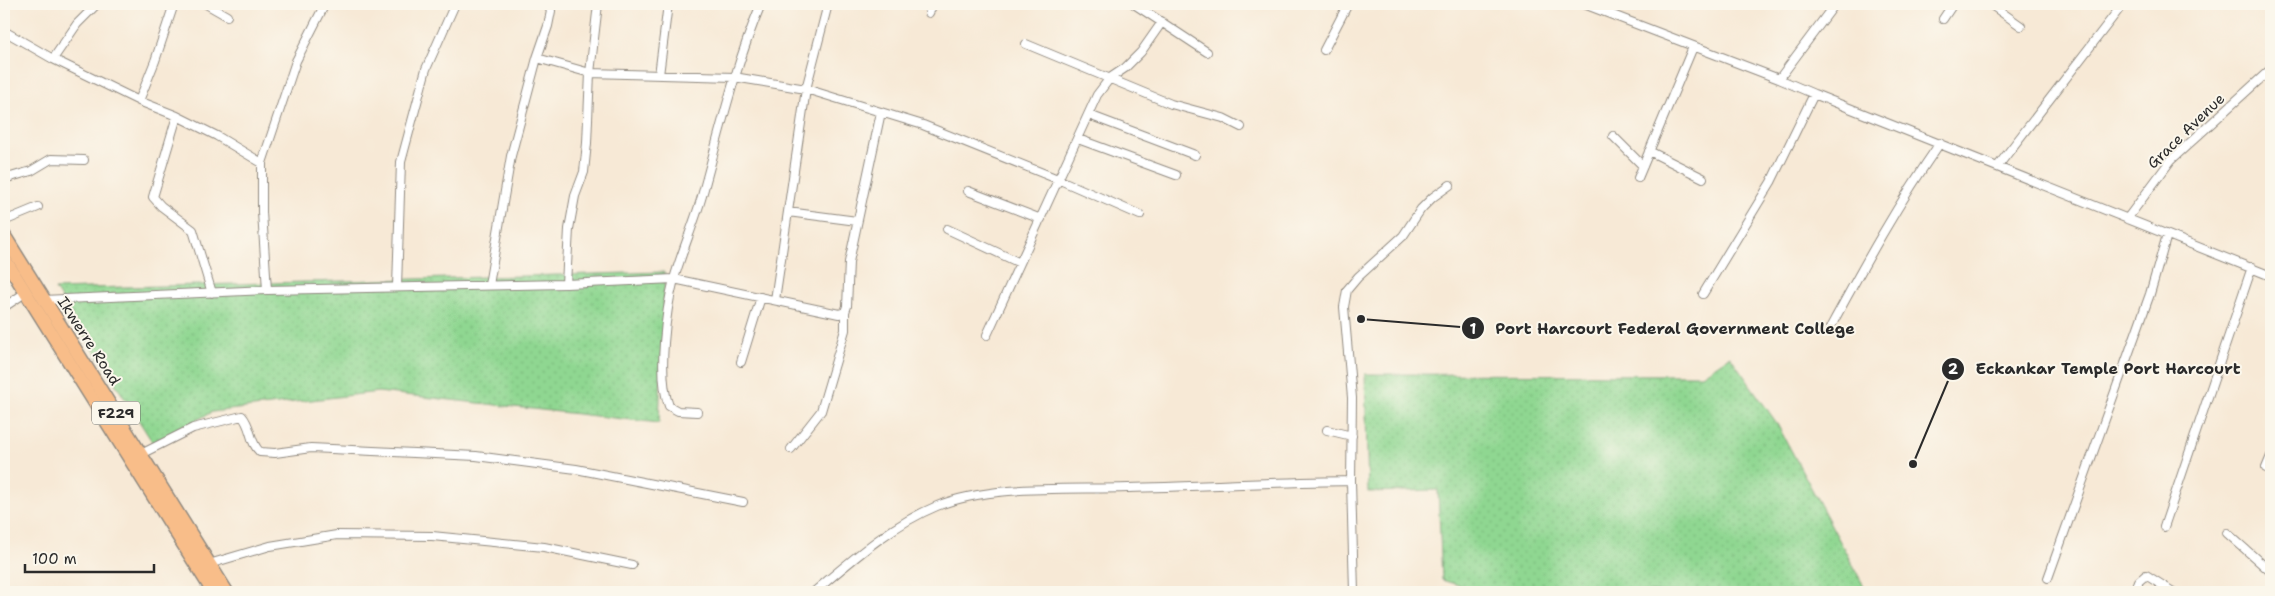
<svg xmlns="http://www.w3.org/2000/svg" width="2275" height="596" viewBox="0 0 2275 596" font-family="'Shantell Sans',sans-serif">
<style>
.grass{fill:url(#grass-dots);stroke:#5d815e}
.lines{fill:none;stroke-linecap:round;stroke-linejoin:round}
.street-casing{stroke:#918a80;stroke-width:10}
.primary-casing{stroke:#918a80;stroke-width:15}
.street{stroke:#fff;stroke-width:8}
.primary{stroke:#f8bd89;stroke-width:12}
.labels{text-anchor:middle;dominant-baseline:central;stroke-width:4;stroke-linejoin:round;paint-order:stroke}
.shield{fill:#fbf7ec;stroke:#696865;stroke-width:1}
.shield-label{font-size:14px;font-weight:bold;fill:#2b2b2b}
.street-label{font-size:15px;fill:#2b2b2b;stroke:#fbf7ec}
.leader{fill:none;stroke:#2b2b2b;stroke-width:2}
.callout-dot{fill:#2b2b2b;stroke:#fbf7ec;stroke-width:2}
.mark-label{font-size:15px;text-anchor:middle;font-weight:bold;fill:#fff}
.callout-label{font-size:16px;text-anchor:middle;font-weight:bold;fill:#2b2b2b;stroke:#fbf7ec;stroke-width:4;stroke-linejoin:round;paint-order:stroke}
</style>
<defs>
<pattern id="grass-dots" width="8" height="8" patternUnits="userSpaceOnUse" patternTransform="scale(1.25)"><rect width="8" height="8" fill="#8fd791"/><path d="M2 2h.1M6 6h.1" fill="none" stroke="#7cb97d" stroke-width="1.8" stroke-linecap="round"/></pattern>
</defs>
<rect width="100%" height="100%" fill="#fbf7ec"/>
<filter id="ink" filterUnits="userSpaceOnUse"><feTurbulence type="fractalNoise" baseFrequency=".02" numOctaves="2"/><feDisplacementMap in="SourceGraphic" scale="10" xChannelSelector="R" yChannelSelector="G"/><feConvolveMatrix kernelMatrix="1 2 1 2 8 2 1 2 1" color-interpolation-filters="sRGB"/></filter>
<filter id="wash" filterUnits="userSpaceOnUse"><feTurbulence type="fractalNoise" baseFrequency=".0096" numOctaves="4" result="noise"/><feDisplacementMap in="SourceGraphic" scale="20" xChannelSelector="R" yChannelSelector="G"/><feGaussianBlur stdDeviation="1.12" result="paint"/><feColorMatrix in="noise" values="0 0 0 0 0 0 0 0 0 0 0 0 0 0 0 0 0 1.4 0 .05"/><feComposite in="paint" operator="in"/></filter>
<g filter="url(#wash)">
<rect width="100%" height="100%" fill="#f7e9d6"/>
<path class="grass" d="M 665,272 L 659,423 L 378,392 L 212,412 L 153,443 L 55,289 Z
M 1730,356 L 1776,422 L 1867,592 L 1481,592 L 1442,580 L 1438,490 L 1368,492 L 1365,374 L 1702,375 Z"/>
</g>
<g filter="url(#ink)">
<g class="lines">
<g class="street-casing">
<path id="street" d="M 206,4 L 227,16
M 1134,4 L 1207,52
M 1584,4 L 1779,79 L 1814,94 L 2271,276
M 1990,4 L 2021,26
M 929,13 L 933,4
M 1943,19 L 1953,4
M 4,31 L 53,59 L 139,101 L 177,116 L 217,136 L 262,163
M 1026,44 L 1171,104 L 1223,118 L 1241,127
M 1324,50 L 1348,4
M 537,58 L 590,73 L 734,77 L 806,89 L 923,125 L 1060,180 L 1140,215
M 53,59 L 77,24 L 97,4
M 659,75 L 668,4
M 1779,79 L 1835,4
M 139,101 L 155,61 L 174,4
M 1089,115 L 1195,155
M 177,116 L 153,197 L 161,206 L 193,230 L 212,293
M 1613,136 L 1643,166
M 1078,139 L 1176,175
M 1649,151 L 1703,178
M 1998,166 L 2123,4
M 1638,178 L 1693,47
M 4,179 L 31,171 L 51,159 L 84,160
M 968,191 L 1041,219
M 788,212 L 857,221
M 2127,219 L 2171,160 L 2271,69
M 4,221 L 38,207
M 947,229 L 1020,263
M 566,284 L 569,229 L 575,196 L 584,172 L 587,143 L 590,73 L 598,4
M 489,285 L 511,156 L 537,58 L 548,26 L 551,11 L 547,4
M 397,287 L 401,162 L 426,69 L 455,4
M 267,290 L 262,212 L 262,163 L 296,61 L 325,4
M 1703,294 L 1771,182 L 1814,94
M 43,300 L 267,290 L 566,284 L 674,279 L 839,314 L 845,312 L 847,306 L 849,262 L 881,112
M 775,300 L 806,89 L 828,4
M 4,307 L 25,293
M 1830,328 C 1864,265 1899,202 1940,143
M 987,335 L 1097,95 L 1110,78 L 1125,68 L 1141,52 L 1162,22
M 741,362 L 761,297
M 697,412 L 678,411 L 669,406 C 657,376 666,310 674,279 C 682,251 694,224 702,196 C 720,131 735,66 761,4
M 1327,430 L 1352,436
M 791,449 L 821,411 L 845,330 L 845,312
M 141,454 L 193,428 L 242,416 C 252,427 249,442 260,452 L 275,453 L 311,448 L 476,456 L 576,469 L 743,502
M 2266,468 L 2271,456
M 2164,527 L 2252,267
M 2227,533 L 2271,572
M 209,564 L 270,546 L 337,535 L 432,536 L 544,547 L 632,565
M 2048,578 L 2150,294 L 2167,235
M 814,592 C 852,560 891,525 937,506 C 991,484 1070,490 1128,488 C 1203,486 1277,482 1351,481
M 1354,592 L 1351,481 L 1352,398 L 1344,307 L 1347,290 L 1358,277 L 1403,236 L 1421,209 L 1433,197 L 1450,185
M 2135,592 L 2139,581 L 2146,575 L 2173,592"/>
</g>
<g class="primary-casing">
<path id="primary" d="M 4,235 L 227,592
M 4,258 L 213,592"/>
</g>
<use href="#street" class="street"/>
<use href="#primary" class="primary"/>
</g>
</g>
<g class="labels">
<rect class="shield" x="92" y="401.5" width="48" height="23" rx="4"/>
<g class="shield-label">
<text x="116" y="413">F229</text>
</g>
<g class="street-label">
<text transform="translate(2186 131) rotate(-44)">Grace Avenue</text>
<text transform="translate(89 341) rotate(57)">Ikwerre Road</text>
</g>
</g>
<path class="leader" d="M1361 319L1473 328M1913 464L1953 369"/>
<g class="callout-dot">
<circle cx="1361" cy="319" r="5"/>
<circle cx="1913" cy="464" r="5"/>
<circle cx="1473" cy="328" r="12"/>
<circle cx="1953" cy="369" r="12"/>
</g>
<g class="mark-label">
<text x="1473" y="334">1</text>
<text x="1953" y="374">2</text>
</g>
<g class="callout-label">
<text x="1675" y="334">Port Harcourt Federal Government College</text>
<text x="2108" y="374">Eckankar Temple Port Harcourt</text>
</g>
<rect width="2275" height="596" fill="none" stroke="#fbf7ec" stroke-width="20"/>
<path d="M25 564v8h129v-8" fill="none" stroke="#2b2b2b" stroke-width="2.5"/>
<text x="32" y="564" font-size="15" fill="#2b2b2b" stroke="#fbf7ec" stroke-width="4" paint-order="stroke">100 m</text>
</svg>
